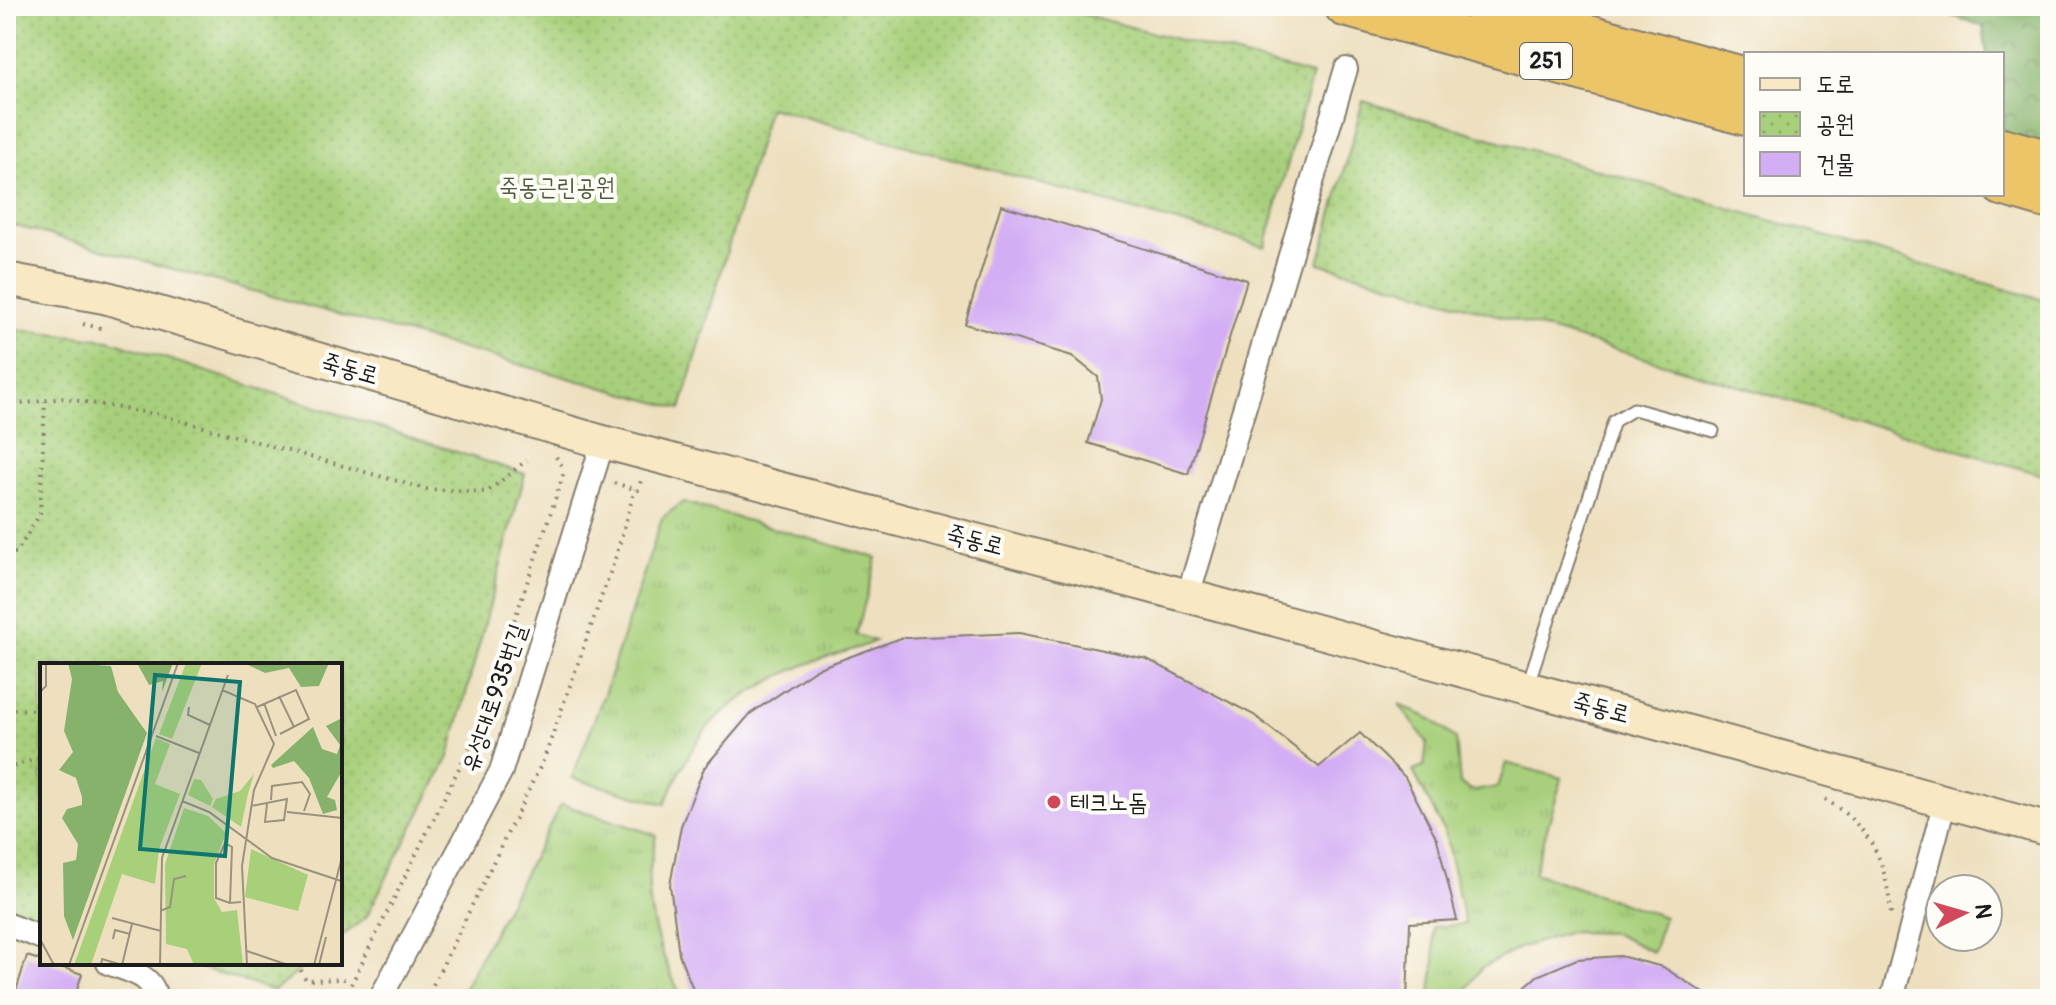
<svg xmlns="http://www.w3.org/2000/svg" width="2056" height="1005" viewBox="0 0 2056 1005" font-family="Pangolin,'Poor Story',sans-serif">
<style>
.grass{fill:url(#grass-tufts);stroke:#62764c;stroke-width:2}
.forest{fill:url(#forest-crowns);stroke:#516744;stroke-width:2}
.park{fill:url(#park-dots);stroke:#62764c;stroke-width:2}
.building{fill:#d4aef4}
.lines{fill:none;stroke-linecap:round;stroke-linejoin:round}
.lane-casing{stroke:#857e6e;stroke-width:15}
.street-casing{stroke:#857e6e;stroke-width:26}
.secondary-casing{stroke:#857e6e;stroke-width:36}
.highway-casing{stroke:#857e6e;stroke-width:44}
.path{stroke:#857e6e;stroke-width:4;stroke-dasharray:2 6;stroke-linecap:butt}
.lane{stroke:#fff;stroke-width:11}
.street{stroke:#fff;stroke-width:22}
.secondary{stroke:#f8e8c3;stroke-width:32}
.highway{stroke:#edc569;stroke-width:40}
.poi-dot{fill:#d1495b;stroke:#fdfcf7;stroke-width:3}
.labels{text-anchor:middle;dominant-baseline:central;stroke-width:8;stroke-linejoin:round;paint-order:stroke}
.shield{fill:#fdfcf7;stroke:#605f5e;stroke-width:2}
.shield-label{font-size:22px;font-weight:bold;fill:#1c1c1c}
.park-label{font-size:24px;fill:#4d5b3d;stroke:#fdfcf7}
.street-label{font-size:24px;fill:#1c1c1c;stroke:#fdfcf7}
.poi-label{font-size:24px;fill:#1c1c1c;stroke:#fdfcf7;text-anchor:start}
.inset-road{fill:none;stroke:#9a927e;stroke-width:2}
.view{fill:#0f766e;fill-opacity:0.15;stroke:#0f766e;stroke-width:4}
.inset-edge{fill:none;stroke:#1c1c1c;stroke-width:4}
</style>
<defs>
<pattern id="grass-tufts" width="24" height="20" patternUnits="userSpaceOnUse" patternTransform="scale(2)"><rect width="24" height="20" fill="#a8d07b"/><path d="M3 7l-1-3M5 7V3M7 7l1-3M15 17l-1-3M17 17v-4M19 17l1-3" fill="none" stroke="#90b26a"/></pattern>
<pattern id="forest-crowns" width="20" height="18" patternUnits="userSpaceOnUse" patternTransform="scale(2)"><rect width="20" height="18" fill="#86b26b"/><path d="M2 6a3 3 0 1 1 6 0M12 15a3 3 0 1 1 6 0" fill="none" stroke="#6d9057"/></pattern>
<pattern id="park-dots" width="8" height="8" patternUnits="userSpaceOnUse" patternTransform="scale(2)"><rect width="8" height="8" fill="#a8d07b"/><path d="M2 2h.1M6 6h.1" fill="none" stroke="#90b26a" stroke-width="1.8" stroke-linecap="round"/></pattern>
</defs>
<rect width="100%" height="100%" fill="#fdfcf7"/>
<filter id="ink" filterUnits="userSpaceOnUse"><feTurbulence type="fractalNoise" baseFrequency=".0125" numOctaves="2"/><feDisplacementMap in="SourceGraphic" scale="16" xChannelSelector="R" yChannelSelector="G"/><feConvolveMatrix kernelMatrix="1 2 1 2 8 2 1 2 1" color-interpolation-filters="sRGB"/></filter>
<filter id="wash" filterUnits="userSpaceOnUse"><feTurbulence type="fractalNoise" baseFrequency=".006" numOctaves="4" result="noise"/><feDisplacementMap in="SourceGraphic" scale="32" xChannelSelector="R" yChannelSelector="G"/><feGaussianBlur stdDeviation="1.8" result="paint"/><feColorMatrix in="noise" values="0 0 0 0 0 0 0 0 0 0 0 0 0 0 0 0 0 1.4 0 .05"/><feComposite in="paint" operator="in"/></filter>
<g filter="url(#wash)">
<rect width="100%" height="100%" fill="#eee0bf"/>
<path class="grass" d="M 683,502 L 877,558 L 856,635 L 875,641 C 852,652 828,655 805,665 C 774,677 728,703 707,728 C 689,751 676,778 665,804 L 572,778 L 605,691 L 662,518 Z
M 1399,704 L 1431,719 L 1456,739 L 1460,784 L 1474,791 L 1498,787 L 1506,763 L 1562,778 L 1534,873 L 1664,917 L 1653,952 L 1613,933 L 1570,932 L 1519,948 L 1481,968 L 1461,999 L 1430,999 L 1435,961 L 1433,927 L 1465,924 L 1445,833 L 1413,771 L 1424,767 L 1427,742 Z
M 561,804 L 656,835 C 654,849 650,864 649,878 C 647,921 664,963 683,999 L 458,999 Z"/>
<path class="forest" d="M 1930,6 L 2050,6 L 2050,148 L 2002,133 L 2002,54 L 1987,54 L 1983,26 L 1929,8 Z"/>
<path class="park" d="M 6,6 L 1052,6 L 1312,75 L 1265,247 L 769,107 L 681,409 L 17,226 L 6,225 Z
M 1363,101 L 2050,302 L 2050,477 L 1319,263 Z
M 6,328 L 109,340 L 525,474 L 449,757 L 366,917 L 340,938 L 340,665 L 42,665 L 42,920 L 6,909 Z
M 184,963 L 309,963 L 274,991 Z"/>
<g id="blocks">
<path class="building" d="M 1001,205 L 1247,280 L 1188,474 L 1088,443 L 1101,399 L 1098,377 L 1072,356 L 965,324 Z
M 1019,633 L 1147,659 L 1254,715 L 1319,767 L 1360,733 L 1405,777 L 1437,839 L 1457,920 L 1410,923 L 1407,999 L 697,999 L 679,954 L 670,885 L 681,826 L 704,768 L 750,714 L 816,669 L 901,638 Z
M 27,956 L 82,974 L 74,999 L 40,999 L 16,991 Z
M 1620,956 L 1663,967 L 1713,999 L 1511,999 L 1537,976 L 1577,959 Z"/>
</g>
</g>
<g filter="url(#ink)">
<use href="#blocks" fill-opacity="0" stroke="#857e6e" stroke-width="2"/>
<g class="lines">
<g class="lane-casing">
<path id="lane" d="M 1527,687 L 1614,421 L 1634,409 L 1713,431"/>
</g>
<g class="street-casing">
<path id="street" d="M 1188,596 L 1346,69
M 6,924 L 42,938
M 108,963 C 128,971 153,974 156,999
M 380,999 L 501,771 L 603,442
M 1892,999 L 1945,801"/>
</g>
<g class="secondary-casing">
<path id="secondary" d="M 6,279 L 104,297 L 603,442 L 1188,596 L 2050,830"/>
</g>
<g class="highway-casing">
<path id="highway" d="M 1345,6 L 1746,115
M 1483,6 L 1746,78
M 2002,148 L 2050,161
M 2002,185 L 2050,199"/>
</g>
<path class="path" d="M 83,324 L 105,329
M 6,406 L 62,398 L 160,415 L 426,489 L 487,492 L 527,460
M 556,457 L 565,470
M 614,483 L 638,490 L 641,481
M 6,553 L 16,553 L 40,514 L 45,401
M 6,709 L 42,710
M 6,769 L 42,757
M 1825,799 C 1872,829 1886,860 1891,914
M 297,963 L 306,980 L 348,979
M 344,999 L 476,734 L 565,470
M 426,999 L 544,759 L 616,556 L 635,489"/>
<use href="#lane" class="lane"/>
<use href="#street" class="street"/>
<use href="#secondary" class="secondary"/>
<use href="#highway" class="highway"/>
</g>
</g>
<circle class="poi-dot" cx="1054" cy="802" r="8"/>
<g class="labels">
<rect class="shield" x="1520" y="43" width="52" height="36" rx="6"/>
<g class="shield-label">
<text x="1546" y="61">251</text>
</g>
<g class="park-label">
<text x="557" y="187">죽동근린공원</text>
</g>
<g class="street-label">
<text transform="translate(350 369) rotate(16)">죽동로</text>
<text transform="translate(975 540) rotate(15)">죽동로</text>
<text transform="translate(494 698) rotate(-71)">유성대로935번길</text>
<text transform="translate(1601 708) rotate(15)">죽동로</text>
</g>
<g class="poi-label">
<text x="1070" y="802">테크노돔</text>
</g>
</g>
<g transform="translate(40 663)">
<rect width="302" height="302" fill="#eee0bf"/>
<path d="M 214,111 L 208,131 L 201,164 L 172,144 L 176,136 L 200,128 ZM 154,116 L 161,117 L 173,136 L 170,143 L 148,132 ZM 211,186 L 268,212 L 258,248 L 205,234 Z" fill="#a8d07b"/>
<path d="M 28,0 L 71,3 L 78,29 L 107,70 L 33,277 L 24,253 L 23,200 L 36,197 L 38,181 L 22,155 L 27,146 L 42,142 L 42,134 L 36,115 L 19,107 L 33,89 L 24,68 L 32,16 ZM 97,0 L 133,0 L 122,29 L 123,18 L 109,22 ZM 204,0 L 289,0 L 279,23 L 261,24 L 249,5 L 225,10 ZM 302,55 L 302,108 L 287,134 L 295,137 L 297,147 L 283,151 L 269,115 L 254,98 L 233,105 L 231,102 L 273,64 L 282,86 L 297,91 L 300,82 L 286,63 Z" fill="#86b26b"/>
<path d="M 146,0 L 162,0 L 132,76 L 119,71 ZM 116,75 L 130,81 L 115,121 L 140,131 L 119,186 L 115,221 L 82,211 L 51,302 L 34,302 ZM 144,145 L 168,153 L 186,170 L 174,201 L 174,235 L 182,249 L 197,247 L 203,302 L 154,302 L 147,286 L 126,281 L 125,201 Z" fill="#a8d07b"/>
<path class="inset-road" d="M 182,27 L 215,41 L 234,81 L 214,127 L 202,203 L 207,302M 0,29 L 6,23 L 6,0M 239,33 L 254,64M 224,40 L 236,73M 149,44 L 148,52 L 170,62M 217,44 L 256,27 L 269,56 L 240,71M 116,73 L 159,90M 231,137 L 232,123 L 262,119 L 270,131 L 264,148M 142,138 L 169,149 L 232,195 L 301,218M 0,141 L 0,182M 211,143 L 247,136 L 244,157 L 225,159 L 227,141M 247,149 L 302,155M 190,240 L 176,235 L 176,200 L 185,180 L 192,184 L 190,240 L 201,239M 120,248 L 130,244 L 134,216 L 146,213M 72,255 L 121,268M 0,276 L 14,302M 73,276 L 75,267 L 90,271M 207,288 L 248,302M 29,302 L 138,0M 61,302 L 62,296 L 82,302 L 92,261M 120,302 L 122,195 L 188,12M 274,302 L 302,194M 279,302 L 286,274"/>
<path class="view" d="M 115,12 L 200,19 L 185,193 L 100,186 Z"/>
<rect width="302" height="302" class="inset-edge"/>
</g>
<rect width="2056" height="1005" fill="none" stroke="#fdfcf7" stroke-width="32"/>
<rect x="1744" y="52" width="260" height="144" fill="#fdfcf7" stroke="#a3a29f" stroke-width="2"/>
<rect x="1760" y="78" width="40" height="12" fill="#f8e8c3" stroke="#a3a29f" stroke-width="2"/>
<text x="1816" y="92" font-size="24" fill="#1c1c1c">도로</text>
<rect x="1760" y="112" width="40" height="24" fill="url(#park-dots)" stroke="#a3a29f" stroke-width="2"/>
<text x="1816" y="132" font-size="24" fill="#1c1c1c">공원</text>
<rect x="1760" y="152" width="40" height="24" fill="#d4aef4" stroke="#a3a29f" stroke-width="2"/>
<text x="1816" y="172" font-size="24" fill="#1c1c1c">건물</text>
<g transform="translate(1964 913) rotate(85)"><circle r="38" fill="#fdfcf7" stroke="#a3a29f" stroke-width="2"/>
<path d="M0-6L14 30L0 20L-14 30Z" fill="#d1495b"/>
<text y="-12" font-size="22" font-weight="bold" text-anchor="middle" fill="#1c1c1c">N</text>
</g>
</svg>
